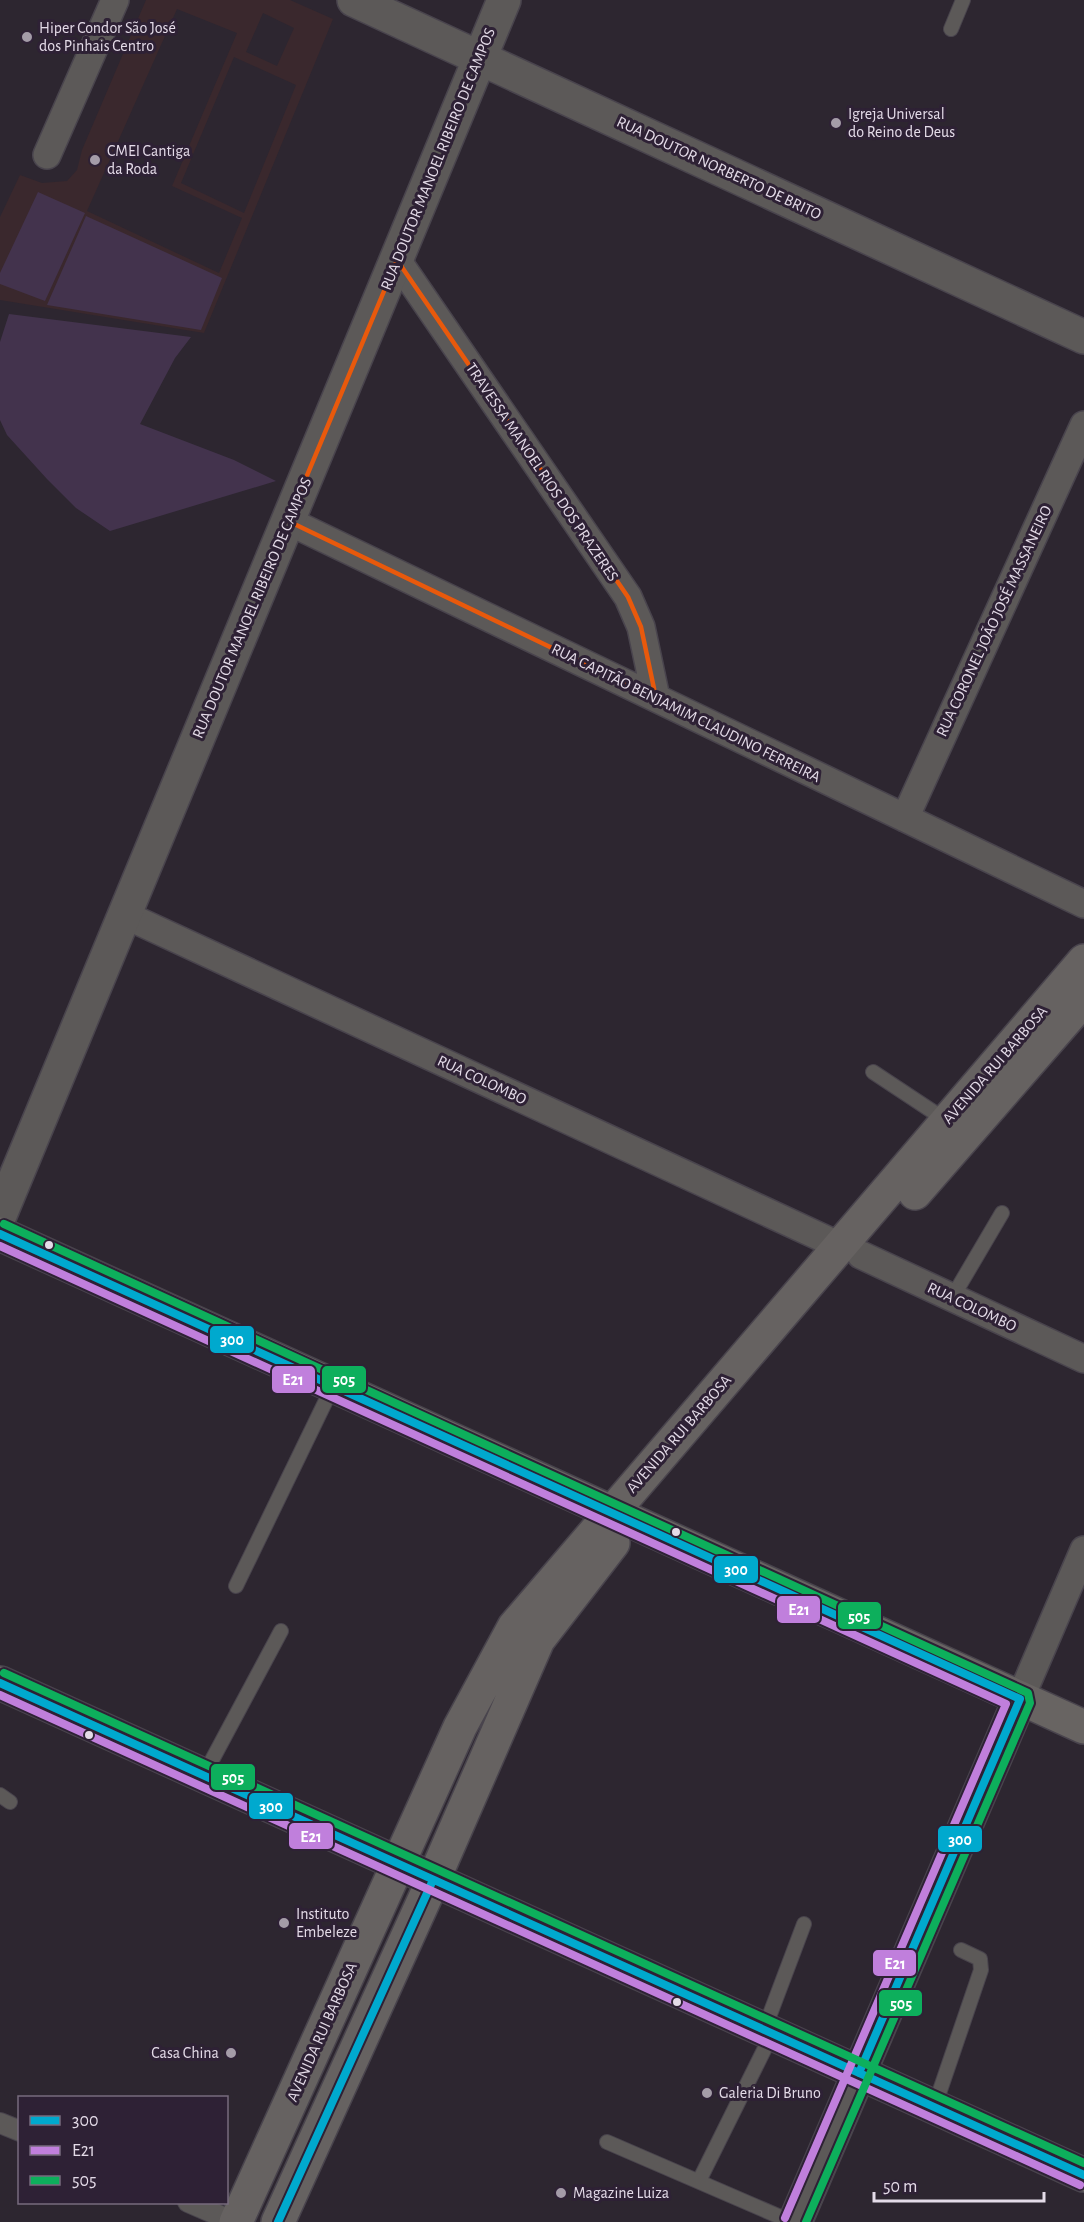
<svg xmlns="http://www.w3.org/2000/svg" width="1084" height="2222" viewBox="0 0 1084 2222" font-family="'Alegreya Sans',sans-serif">
<style>
.education{fill:#3a282d;fill-rule:evenodd}
.green{fill:#43334d}
.lines{fill:none;stroke-linecap:round;stroke-linejoin:round}
.service-casing{stroke:#49444d;stroke-width:16}
.pedestrian-casing{stroke:#49444d;stroke-width:22}
.minor-casing{stroke:#49444d;stroke-width:30}
.tertiary-casing{stroke:#49444d;stroke-width:36}
.secondary-casing{stroke:#49444d;stroke-width:36}
.primary-casing{stroke:#49444d;stroke-width:36}
.service{stroke:#5c5958;stroke-width:14}
.pedestrian{stroke:#5c5958;stroke-width:20}
.minor{stroke:#5c5958;stroke-width:27}
.tertiary{stroke:#5c5958;stroke-width:33}
.secondary{stroke:#686462;stroke-width:33}
.primary{stroke:#666261;stroke-width:33}
.bus-1-casing{stroke:#2e2135;stroke-width:12}
.bus-2-casing{stroke:#2e2135;stroke-width:12}
.bus-3-casing{stroke:#2e2135;stroke-width:12}
.bus-1{stroke:#00a9ce;stroke-width:8}
.bus-2{stroke:#c07fdc;stroke-width:8}
.bus-3{stroke:#0daf5c;stroke-width:8}
.marked{fill:none;stroke:#e8590c;stroke-width:4.5;stroke-linejoin:round}
.poi-dot{fill:#a49ca8;stroke:#2e2135;stroke-width:2}
.bus-dot{fill:#e4dbe8;stroke:#2e2135;stroke-width:2}
.labels{text-anchor:middle;dominant-baseline:central;stroke-width:6;stroke-linejoin:round;paint-order:stroke}
.poi-label{font-size:16px;fill:#e4dbe8;stroke:#2e2135;text-anchor:start}
.street-label{font-size:16px;fill:#e4dbe8;stroke:#2e2135}
.line-badge{stroke:#2e2135;stroke-width:2}
.badge-label{font-size:16px;text-anchor:middle;font-weight:bold;fill:#fff}
</style>
<rect width="100%" height="100%" fill="#2d2630"/>
<path class="education" d="M 146,0 L 290,0 L 333,19 L 204,333 L 0,300 L 0,217 L 20,175 L 42,183 L 67,181 L 77,170 L 82,150 ZM 177,9 L 237,33 L 172,186 L 242,218 L 219,273 L 87,211 ZM 263,13 L 294,28 L 277,66 L 246,52 ZM 234,57 L 296,85 L 244,213 L 181,183 Z"/>
<path class="green" d="M 38,192 L 85,213 L 45,301 L 0,284 L 0,273 Z
M 86,216 L 222,278 L 201,330 L 47,305 Z
M 9,314 L 191,337 L 175,358 L 140,424 L 234,460 L 276,481 L 110,531 L 76,508 L 47,479 L 7,435 L 0,420 L 0,342 Z"/>
<g class="lines">
<g class="service-casing">
<path id="service" d="M 951,29 L 963,0
M 873,1072 L 947,1121
M 952,1298 L 1002,1213
M 236,1586 L 333,1386
M 204,1775 L 281,1631
M 0,1795 L 10,1802
M 764,2030 L 804,1924
M 934,2108 L 981,1970 L 980,1959 L 961,1950
M 607,2142 L 792,2222
M 699,2181 L 772,2034"/>
</g>
<g class="pedestrian-casing">
<path id="pedestrian" d="M 0,2123 L 20,2131
M 188,2202 L 234,2222"/>
</g>
<g class="minor-casing">
<path id="minor" d="M 47,155 L 115,0
M 397,260 L 628,597 L 641,627 L 656,698
M 288,521 L 1084,904
M 905,818 L 1084,425
M 125,915 L 840,1246
M 861,1255 L 1084,1359
M 1020,1699 L 1084,1550"/>
</g>
<g class="tertiary-casing">
<path id="tertiary" d="M 354,0 L 1084,337
M 0,1215 L 504,0
M 795,2222 L 1020,1699"/>
</g>
<g class="secondary-casing">
<path id="secondary" d="M 0,1234 L 1084,1727
M 0,1683 L 1084,2175"/>
</g>
<g class="primary-casing">
<path id="primary" d="M 915,1193 L 1084,999
M 236,2222 L 460,1727 L 514,1627 L 1084,961
M 278,2222 L 439,1867 L 538,1640 L 613,1543"/>
</g>
<use href="#service" class="service"/>
<use href="#pedestrian" class="pedestrian"/>
<use href="#minor" class="minor"/>
<use href="#tertiary" class="tertiary"/>
<use href="#secondary" class="secondary"/>
<use href="#primary" class="primary"/>
<g class="bus-1-casing">
<path id="bus-1" d="M 0,1234 L 1020,1699 L 859,2073
M 0,1683 L 1084,2175
M 278,2222 L 433,1880"/>
</g>
<g class="bus-2-casing">
<path id="bus-2" d="M 0,1246 L 1006,1704 L 785,2218
M 0,1695 L 1080,2185"/>
</g>
<g class="bus-3-casing">
<path id="bus-3" d="M 4,1224 L 1028,1693 L 1030,1703 L 806,2222
M 4,1673 L 1084,2163"/>
</g>
<use href="#bus-1" class="bus-1"/>
<use href="#bus-2" class="bus-2"/>
<use href="#bus-3" class="bus-3"/>
</g>
<path class="marked" d="M 397,260 L 628,597 L 641,627 L 656,698 L 288,521 Z"/>
<g class="poi-dot">
<circle cx="27" cy="37" r="6"/>
<circle cx="836" cy="123" r="6"/>
<circle cx="95" cy="160" r="6"/>
<circle cx="284" cy="1923" r="6"/>
<circle cx="231" cy="2053" r="6"/>
<circle cx="707" cy="2093" r="6"/>
<circle cx="561" cy="2193" r="6"/>
</g>
<g class="bus-dot">
<circle cx="49" cy="1245" r="5"/>
<circle cx="676" cy="1532" r="5"/>
<circle cx="89" cy="1735" r="5"/>
<circle cx="677" cy="2002" r="5"/>
</g>
<g class="labels">
<g class="poi-label">
<text x="39" y="28">Hiper Condor São José<tspan x="39" dy="18">dos Pinhais Centro</tspan></text>
<text x="848" y="114">Igreja Universal<tspan x="848" dy="18">do Reino de Deus</tspan></text>
<text x="107" y="151">CMEI Cantiga<tspan x="107" dy="18">da Roda</tspan></text>
<text x="296" y="1914">Instituto<tspan x="296" dy="18">Embeleze</tspan></text>
<text x="219" y="2053" text-anchor="end">Casa China</text>
<text x="719" y="2093">Galeria Di Bruno</text>
<text x="573" y="2193">Magazine Luiza</text>
</g>
<g class="street-label">
<text transform="translate(438 159) rotate(-68)">RUA DOUTOR MANOEL RIBEIRO DE CAMPOS</text>
<text transform="translate(719 168) rotate(25)">RUA DOUTOR NORBERTO DE BRITO</text>
<text transform="translate(542 472) rotate(56)">TRAVESSA MANOEL RIOS DOS PRAZERES</text>
<text transform="translate(252 608) rotate(-67)">RUA DOUTOR MANOEL RIBEIRO DE CAMPOS</text>
<text transform="translate(994 621) rotate(-65)">RUA CORONEL JOÃO JOSÉ MASSANEIRO</text>
<text transform="translate(686 713) rotate(26)">RUA CAPITÃO BENJAMIM CLAUDINO FERREIRA</text>
<text transform="translate(995 1065) rotate(-49)">AVENIDA RUI BARBOSA</text>
<text transform="translate(482 1080) rotate(25)">RUA COLOMBO</text>
<text transform="translate(972 1307) rotate(25)">RUA COLOMBO</text>
<text transform="translate(679 1434) rotate(-49)">AVENIDA RUI BARBOSA</text>
<text transform="translate(322 2032) rotate(-66)">AVENIDA RUI BARBOSA</text>
</g>
</g>
<g class="line-badge">
<rect x="209" y="1325" width="46" height="29" rx="6" fill="#00a9ce"/>
<rect x="321" y="1365" width="46" height="29" rx="6" fill="#0daf5c"/>
<rect x="271" y="1365" width="45" height="29" rx="6" fill="#c07fdc"/>
<rect x="713" y="1555" width="46" height="29" rx="6" fill="#00a9ce"/>
<rect x="776" y="1595" width="45" height="29" rx="6" fill="#c07fdc"/>
<rect x="837" y="1601" width="45" height="29" rx="6" fill="#0daf5c"/>
<rect x="210" y="1763" width="46" height="28" rx="6" fill="#0daf5c"/>
<rect x="248" y="1792" width="46" height="28" rx="6" fill="#00a9ce"/>
<rect x="288" y="1822" width="46" height="28" rx="6" fill="#c07fdc"/>
<rect x="937" y="1825" width="46" height="28" rx="6" fill="#00a9ce"/>
<rect x="872" y="1949" width="45" height="28" rx="6" fill="#c07fdc"/>
<rect x="878" y="1989" width="45" height="28" rx="6" fill="#0daf5c"/>
</g>
<g class="badge-label">
<text x="232" y="1345">300</text>
<text x="344" y="1385">505</text>
<text x="293" y="1385">E21</text>
<text x="736" y="1575">300</text>
<text x="799" y="1615">E21</text>
<text x="859" y="1622">505</text>
<text x="233" y="1783">505</text>
<text x="271" y="1812">300</text>
<text x="311" y="1842">E21</text>
<text x="960" y="1845">300</text>
<text x="895" y="1969">E21</text>
<text x="901" y="2009">505</text>
</g>
<rect x="18" y="2096" width="210" height="108" fill="#2e2135" stroke="#776b7d" stroke-width="1.5"/>
<rect x="30" y="2116" width="30" height="9" fill="#00a9ce" stroke="#776b7d" stroke-width="1.5"/>
<text x="72" y="2126" font-size="18" fill="#e4dbe8">300</text>
<rect x="30" y="2146" width="30" height="9" fill="#c07fdc" stroke="#776b7d" stroke-width="1.5"/>
<text x="72" y="2156" font-size="18" fill="#e4dbe8">E21</text>
<rect x="30" y="2176" width="30" height="9" fill="#0daf5c" stroke="#776b7d" stroke-width="1.5"/>
<text x="72" y="2186" font-size="18" fill="#e4dbe8">505</text>
<path d="M874 2192v9h170v-9" fill="none" stroke="#e4dbe8" stroke-width="3"/>
<text x="883" y="2192" font-size="18" fill="#e4dbe8" stroke="#2e2135" stroke-width="4.5" paint-order="stroke">50 m</text>
</svg>
